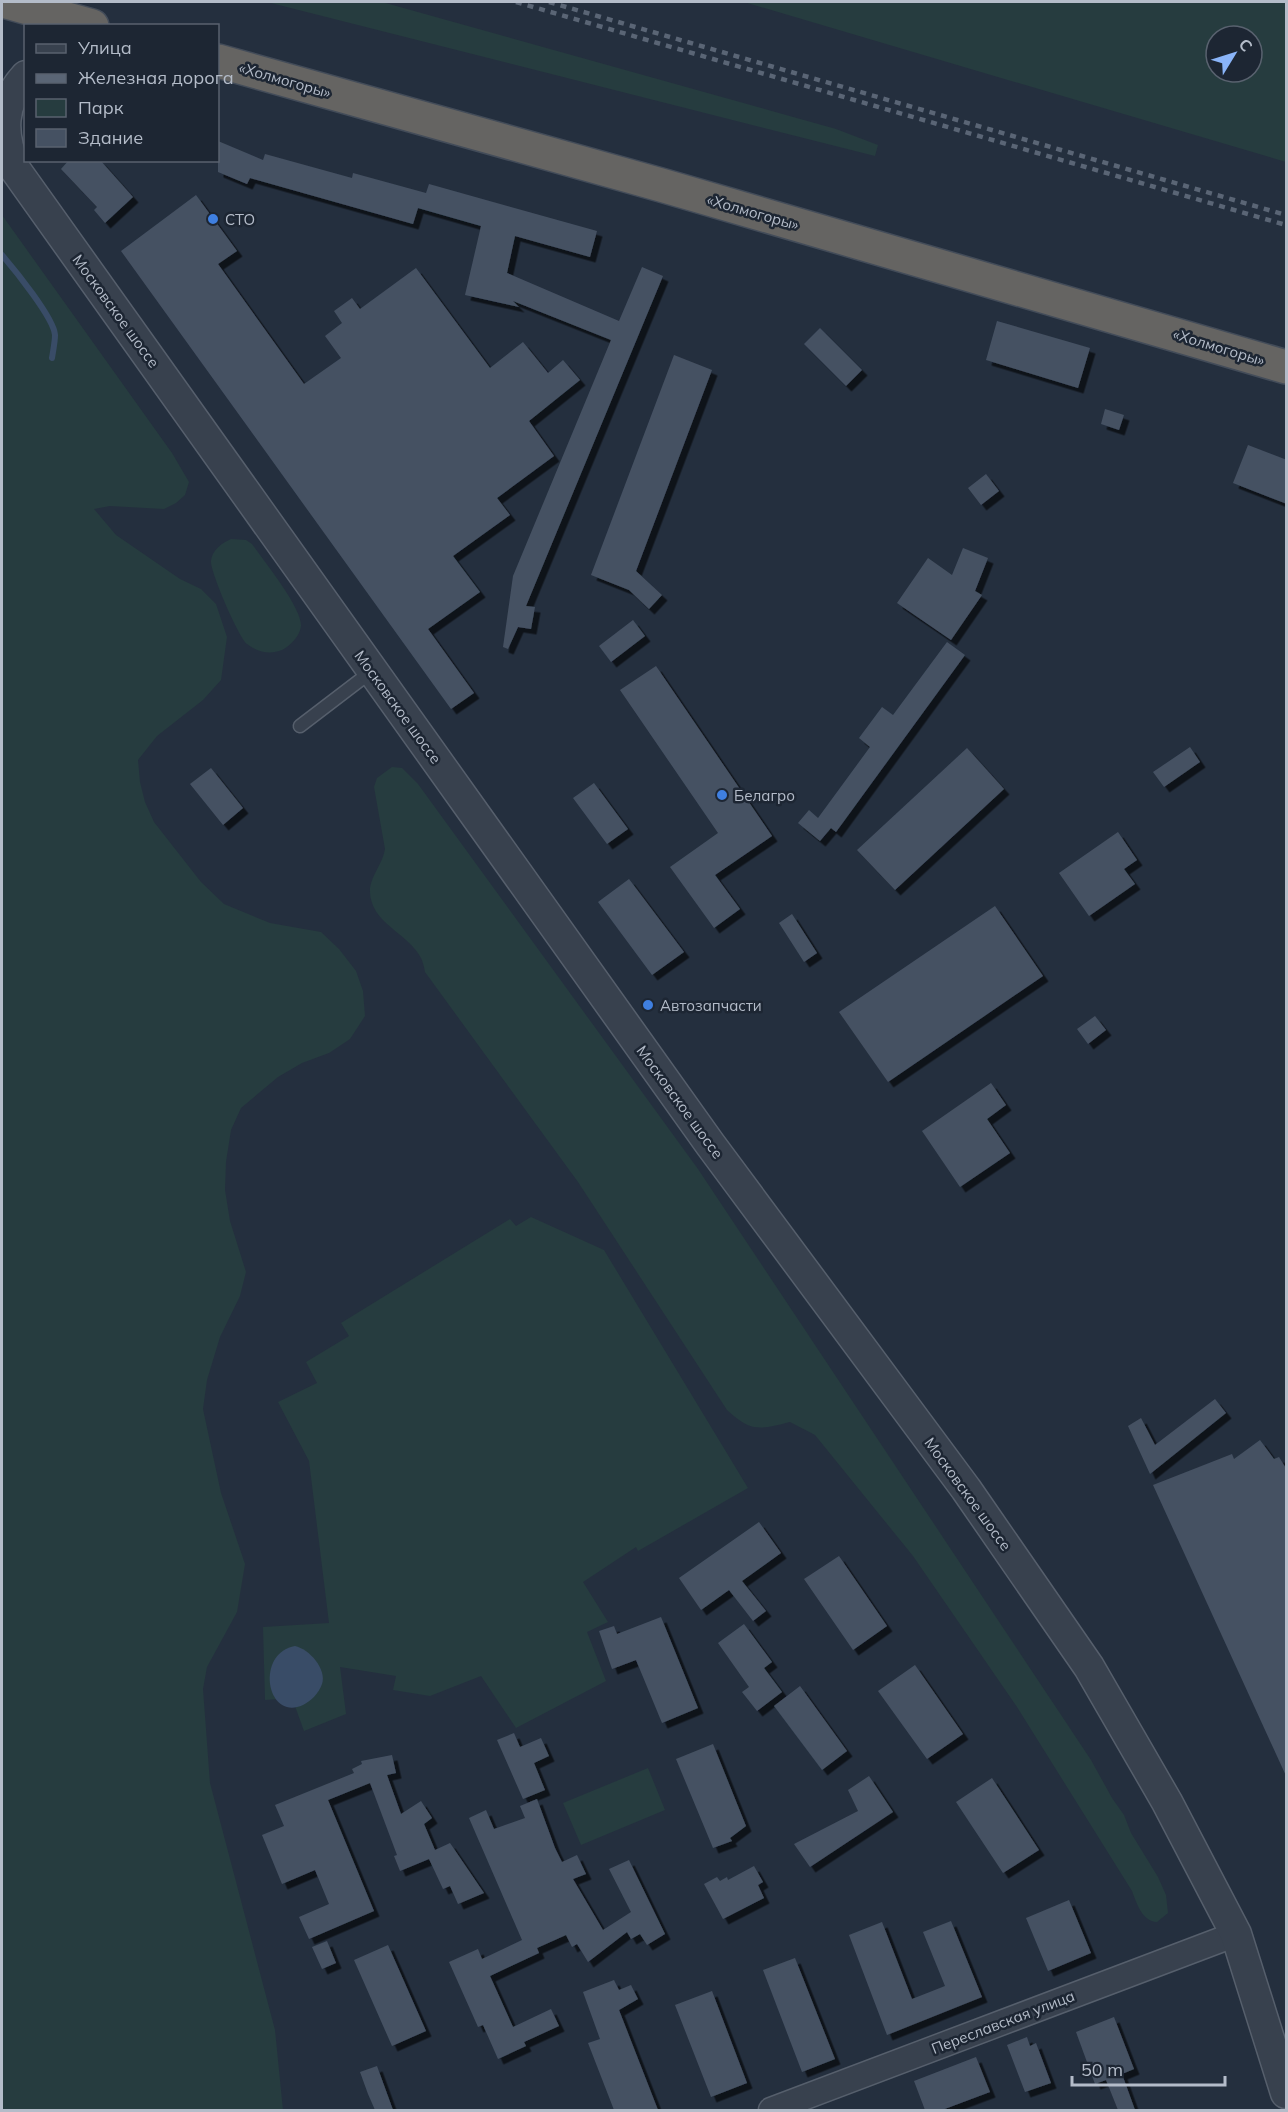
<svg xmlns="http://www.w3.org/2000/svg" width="1288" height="2112" viewBox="0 0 1288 2112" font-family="Mulish,sans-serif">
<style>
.green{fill:#263c3f;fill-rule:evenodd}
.water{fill:#394c67}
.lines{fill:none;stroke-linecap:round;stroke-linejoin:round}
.stream{stroke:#394c67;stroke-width:6}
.building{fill:#455162;filter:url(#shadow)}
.service-casing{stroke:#565f6c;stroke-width:15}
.minor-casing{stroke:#565f6c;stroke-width:27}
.tertiary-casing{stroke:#565f6c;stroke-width:33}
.trunk-casing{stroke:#434c59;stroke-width:36}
.service{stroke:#38414e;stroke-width:12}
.minor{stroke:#38414e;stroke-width:24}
.tertiary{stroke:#38414e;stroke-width:30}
.trunk{stroke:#656462;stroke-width:33}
.rail{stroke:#5a6575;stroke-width:4.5;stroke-dasharray:6 6;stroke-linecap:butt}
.shop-dot{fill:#3f7fe0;stroke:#1d2633;stroke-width:2}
.labels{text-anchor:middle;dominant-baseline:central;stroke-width:5;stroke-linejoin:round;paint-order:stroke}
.street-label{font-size:15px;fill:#b4bcc9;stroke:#1d2633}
.poi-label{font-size:15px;fill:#b4bcc9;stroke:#1d2633;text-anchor:start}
</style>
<defs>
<filter id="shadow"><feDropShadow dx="5.5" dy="5.5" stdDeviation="0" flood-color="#0009"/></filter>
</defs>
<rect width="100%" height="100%" fill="#242f3e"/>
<path class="green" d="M 267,2 L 382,2 L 836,129 L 878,145 L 875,156 Z
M 744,2 L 1286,2 L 1286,162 ZM 1216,36 L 1252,36 L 1252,72 L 1216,72 Z
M 2,215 L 172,453 L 189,482 L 185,495 L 176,503 L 164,509 L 110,506 L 94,509 L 116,535 L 180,579 L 201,589 L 216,604 L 227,637 L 221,680 L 203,700 L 157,736 L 138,760 L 140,782 L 145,802 L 154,822 L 201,882 L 224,904 L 270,923 L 321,932 L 339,949 L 356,971 L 363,991 L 365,1016 L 350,1039 L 329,1053 L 302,1063 L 278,1077 L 241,1108 L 231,1130 L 226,1162 L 225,1190 L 230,1221 L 246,1272 L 240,1296 L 220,1337 L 207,1380 L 203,1409 L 221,1493 L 245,1564 L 237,1612 L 207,1667 L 203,1689 L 210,1783 L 275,2030 L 283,2110 L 2,2110 Z
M 231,539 L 246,540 L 252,544 C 264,561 302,608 301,626 C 300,636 290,646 282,650 C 270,655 257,652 247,644 C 239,638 210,572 211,561 C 212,550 222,543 231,539 Z
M 392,767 L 402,768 L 418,784 L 698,1169 L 1091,1760 L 1112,1798 L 1124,1815 L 1131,1833 L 1158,1877 L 1166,1895 L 1168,1913 L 1157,1922 C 1142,1921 1137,1904 1132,1891 L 1017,1707 L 913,1556 L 815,1435 L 790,1422 C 759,1430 751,1432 727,1410 L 578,1182 L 425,972 C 424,967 423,962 421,958 C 408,932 368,923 370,888 C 372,874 383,863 385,849 L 374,787 L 377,778 Z
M 531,1217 L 604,1250 L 748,1488 L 638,1551 L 636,1547 L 583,1582 L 608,1622 L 587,1632 L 606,1681 L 516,1728 L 481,1676 L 430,1696 L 393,1690 L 396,1676 L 340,1667 L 346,1714 L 304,1731 L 292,1698 L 265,1700 L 263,1627 L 329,1623 L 309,1461 L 278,1402 L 317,1383 L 306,1362 L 349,1336 L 341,1323 L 510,1219 L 516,1226 Z
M 648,1768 L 665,1810 L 581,1845 L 563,1803 Z"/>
<path class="water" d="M 295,1646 C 309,1649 327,1669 322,1684 C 319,1693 311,1701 303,1705 C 266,1722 255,1653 295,1646 Z"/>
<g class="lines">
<path class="stream" d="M 2,255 C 14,269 54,318 55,335 C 55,342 53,351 52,358"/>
</g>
<path class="building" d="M 218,141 L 263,160 L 265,154 L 352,178 L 353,173 L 426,193 L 429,184 L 597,231 L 590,257 L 515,236 L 507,273 L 619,321 L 642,267 L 663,276 L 526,606 L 535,607 L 531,629 L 518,627 L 508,649 L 503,647 L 513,576 L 611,340 L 513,301 L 519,307 L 465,295 L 481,226 L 418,208 L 413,224 L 250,178 L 247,184 L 218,172 Z
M 69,160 L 100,160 L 133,197 L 105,223 L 94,210 L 97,207 L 61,169 Z
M 196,195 L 237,251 L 218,264 L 304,384 L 341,358 L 325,336 L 342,323 L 334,311 L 352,298 L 360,309 L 416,268 L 490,368 L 523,342 L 548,373 L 563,360 L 580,380 L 529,421 L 554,456 L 497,498 L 510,515 L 453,556 L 480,592 L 428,629 L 474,693 L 451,709 L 121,251 Z
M 997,321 L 1090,348 L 1078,388 L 986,360 Z
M 820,328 L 862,370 L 846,386 L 804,344 Z
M 674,355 L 712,370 L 636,571 L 662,595 L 649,609 L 629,590 L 591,575 Z
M 1105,409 L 1124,415 L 1119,430 L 1101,424 Z
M 1248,445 L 1287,460 L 1287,504 L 1233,483 Z
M 986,474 L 999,491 L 981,505 L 968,488 Z
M 963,548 L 988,558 L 975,591 L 982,595 L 951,640 L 897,603 L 928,558 L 952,575 Z
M 633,620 L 645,636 L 611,662 L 599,646 Z
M 947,642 L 965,655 L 836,832 L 831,828 L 820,841 L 798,823 L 809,810 L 818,818 L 870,747 L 859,738 L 882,707 L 893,715 Z
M 656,666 L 772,836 L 715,875 L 740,909 L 714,928 L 670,867 L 718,833 L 620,690 Z
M 1190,747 L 1200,762 L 1164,787 L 1153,772 Z
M 967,748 L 1004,789 L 895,890 L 857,850 Z
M 211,768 L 243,808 L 223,825 L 190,784 Z
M 594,783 L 628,829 L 607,844 L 573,798 Z
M 1118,832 L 1137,860 L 1124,869 L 1135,884 L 1089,916 L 1059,873 Z
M 629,879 L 684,952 L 652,975 L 598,902 Z
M 995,906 L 1043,976 L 888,1082 L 839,1012 Z
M 792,914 L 817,953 L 804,962 L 779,923 Z
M 1095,1016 L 1106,1030 L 1088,1044 L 1077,1029 Z
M 991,1083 L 1006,1105 L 987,1119 L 1010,1153 L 960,1187 L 922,1131 Z
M 1215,1399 L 1226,1413 L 1150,1474 L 1128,1426 L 1141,1418 L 1155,1445 Z
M 1260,1440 L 1274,1459 L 1279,1457 L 1287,1470 L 1287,1778 L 1153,1485 L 1232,1454 L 1234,1459 Z
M 759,1522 L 781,1553 L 742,1581 L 766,1611 L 753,1621 L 729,1590 L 701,1610 L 679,1578 Z
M 839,1556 L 887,1626 L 853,1650 L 804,1579 Z
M 661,1617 L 698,1708 L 662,1723 L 636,1660 L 612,1669 L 599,1631 L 614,1626 L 617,1634 Z
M 744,1624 L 772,1662 L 764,1668 L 782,1692 L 757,1711 L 742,1692 L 749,1687 L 718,1643 Z
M 915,1665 L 963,1734 L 927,1759 L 878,1691 Z
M 800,1686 L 847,1751 L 822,1770 L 774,1706 Z
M 514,1733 L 520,1747 L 541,1738 L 549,1756 L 534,1763 L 545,1790 L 523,1799 L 497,1740 Z
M 713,1744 L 746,1826 L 730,1838 L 732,1841 L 713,1848 L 676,1759 Z
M 392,1755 L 396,1773 L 387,1775 L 401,1814 L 421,1801 L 432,1818 L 424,1824 L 435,1850 L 450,1843 L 484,1893 L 458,1904 L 450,1886 L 443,1889 L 429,1859 L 400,1871 L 394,1856 L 397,1855 L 370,1783 L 328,1800 L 374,1911 L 309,1939 L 299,1917 L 329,1904 L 315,1870 L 282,1884 L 262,1835 L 284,1826 L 275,1805 L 354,1773 L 352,1769 L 362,1764 L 361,1761 Z
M 869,1776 L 893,1812 L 810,1867 L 794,1844 L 858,1811 L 848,1790 Z
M 992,1778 L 1039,1850 L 1003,1873 L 956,1802 Z
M 537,1799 L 555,1848 L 562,1862 L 577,1855 L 586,1874 L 573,1879 L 603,1930 L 631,1912 L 609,1869 L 629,1860 L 665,1934 L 647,1945 L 640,1934 L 631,1939 L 627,1932 L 588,1962 L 577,1944 L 572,1947 L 566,1935 L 537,1948 L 539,1953 L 490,1976 L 513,2027 L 551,2009 L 559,2026 L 524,2042 L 526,2046 L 498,2059 L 483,2025 L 478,2027 L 449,1962 L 478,1949 L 482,1959 L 522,1940 L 469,1818 L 486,1810 L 494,1829 L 525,1818 L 520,1806 Z
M 754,1866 L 763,1882 L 758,1885 L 764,1898 L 723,1919 L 704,1884 L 717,1877 L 720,1881 L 727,1877 L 728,1880 Z
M 1069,1900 L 1091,1953 L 1048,1971 L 1026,1918 Z
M 951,1921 L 982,1997 L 887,2035 L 849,1935 L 882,1922 L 912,1999 L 945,1986 L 923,1932 Z
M 327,1941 L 336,1963 L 322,1969 L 312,1947 Z
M 388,1945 L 426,2031 L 392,2046 L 354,1960 Z
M 795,1958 L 835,2059 L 802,2072 L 763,1970 Z
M 614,1980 L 619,1990 L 631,1985 L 638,1999 L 619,2010 L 658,2110 L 614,2110 L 588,2043 L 600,2039 L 583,1992 Z
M 712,1991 L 747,2083 L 711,2097 L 675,2005 Z
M 1114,2017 L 1134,2069 L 1122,2074 L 1135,2110 L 1118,2110 L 1106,2080 L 1095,2084 L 1076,2032 Z
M 1027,2037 L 1030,2046 L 1036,2043 L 1051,2083 L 1025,2092 L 1007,2045 Z
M 976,2057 L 990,2092 L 942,2110 L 925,2110 L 914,2081 Z
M 377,2066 L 393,2110 L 375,2110 L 368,2094 L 360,2072 Z"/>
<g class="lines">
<g class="service-casing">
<path id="service" d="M 300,726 L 372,671"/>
</g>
<g class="minor-casing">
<path id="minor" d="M 771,2110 L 1236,1934"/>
</g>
<g class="tertiary-casing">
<path id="tertiary" d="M 2,151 L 710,1144 L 966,1489 L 1089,1667 L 1167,1802 L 1236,1934 L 1286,2093
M 15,168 C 1,134 0,104 26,76"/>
</g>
<g class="trunk-casing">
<path id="trunk" d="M 7,2 L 92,26
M 218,61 L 661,185 L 1286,367"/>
</g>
<use href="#service" class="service"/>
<use href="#minor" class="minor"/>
<use href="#tertiary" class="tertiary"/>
<use href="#trunk" class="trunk"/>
<path class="rail" d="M 516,2 L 1286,225
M 549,2 L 1286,215"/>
</g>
<g class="shop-dot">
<circle cx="213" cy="219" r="6"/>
<circle cx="722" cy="795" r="6"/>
<circle cx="648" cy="1005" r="6"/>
</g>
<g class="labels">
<g class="street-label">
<text transform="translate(285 80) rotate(16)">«Холмогоры»</text>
<text transform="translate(753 212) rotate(16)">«Холмогоры»</text>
<text transform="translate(116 311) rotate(54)">Московское шоссе</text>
<text transform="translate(1219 347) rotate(17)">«Холмогоры»</text>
<text transform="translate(398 707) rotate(54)">Московское шоссе</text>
<text transform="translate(680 1102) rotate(54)">Московское шоссе</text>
<text transform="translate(968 1494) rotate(54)">Московское шоссе</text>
<text transform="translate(1003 2022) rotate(-21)">Переславская улица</text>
</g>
<g class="poi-label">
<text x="225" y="219">СТО</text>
<text x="734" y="795">Белагро</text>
<text x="660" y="1005">Автозапчасти</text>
</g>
</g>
<rect width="1288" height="2112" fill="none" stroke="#b4bcc9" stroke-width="6"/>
<rect x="24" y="24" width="195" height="138" fill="#1d2633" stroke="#59626f" stroke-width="1.5"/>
<rect x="36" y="44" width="30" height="9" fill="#38414e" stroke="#59626f" stroke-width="1.5"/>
<text x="78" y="54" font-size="18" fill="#b4bcc9">Улица</text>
<rect x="36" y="74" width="30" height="9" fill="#5a6575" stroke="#59626f" stroke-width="1.5"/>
<text x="78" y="84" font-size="18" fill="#b4bcc9">Железная дорога</text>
<rect x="36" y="99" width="30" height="18" fill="#263c3f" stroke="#59626f" stroke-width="1.5"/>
<text x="78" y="114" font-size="18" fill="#b4bcc9">Парк</text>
<rect x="36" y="129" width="30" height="18" fill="#455162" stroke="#59626f" stroke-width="1.5"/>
<text x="78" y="144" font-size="18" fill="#b4bcc9">Здание</text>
<g transform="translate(1234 54) rotate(52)"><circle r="28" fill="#1d2633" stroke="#59626f" stroke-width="1.5"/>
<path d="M0-4.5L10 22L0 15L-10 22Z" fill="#8ab4f8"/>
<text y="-9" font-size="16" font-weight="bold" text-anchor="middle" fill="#b4bcc9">С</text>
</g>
<path d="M1072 2076v9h153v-9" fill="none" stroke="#b4bcc9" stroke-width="3"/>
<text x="1081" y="2076" font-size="18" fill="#b4bcc9" stroke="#1d2633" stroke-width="4.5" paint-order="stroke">50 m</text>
</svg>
